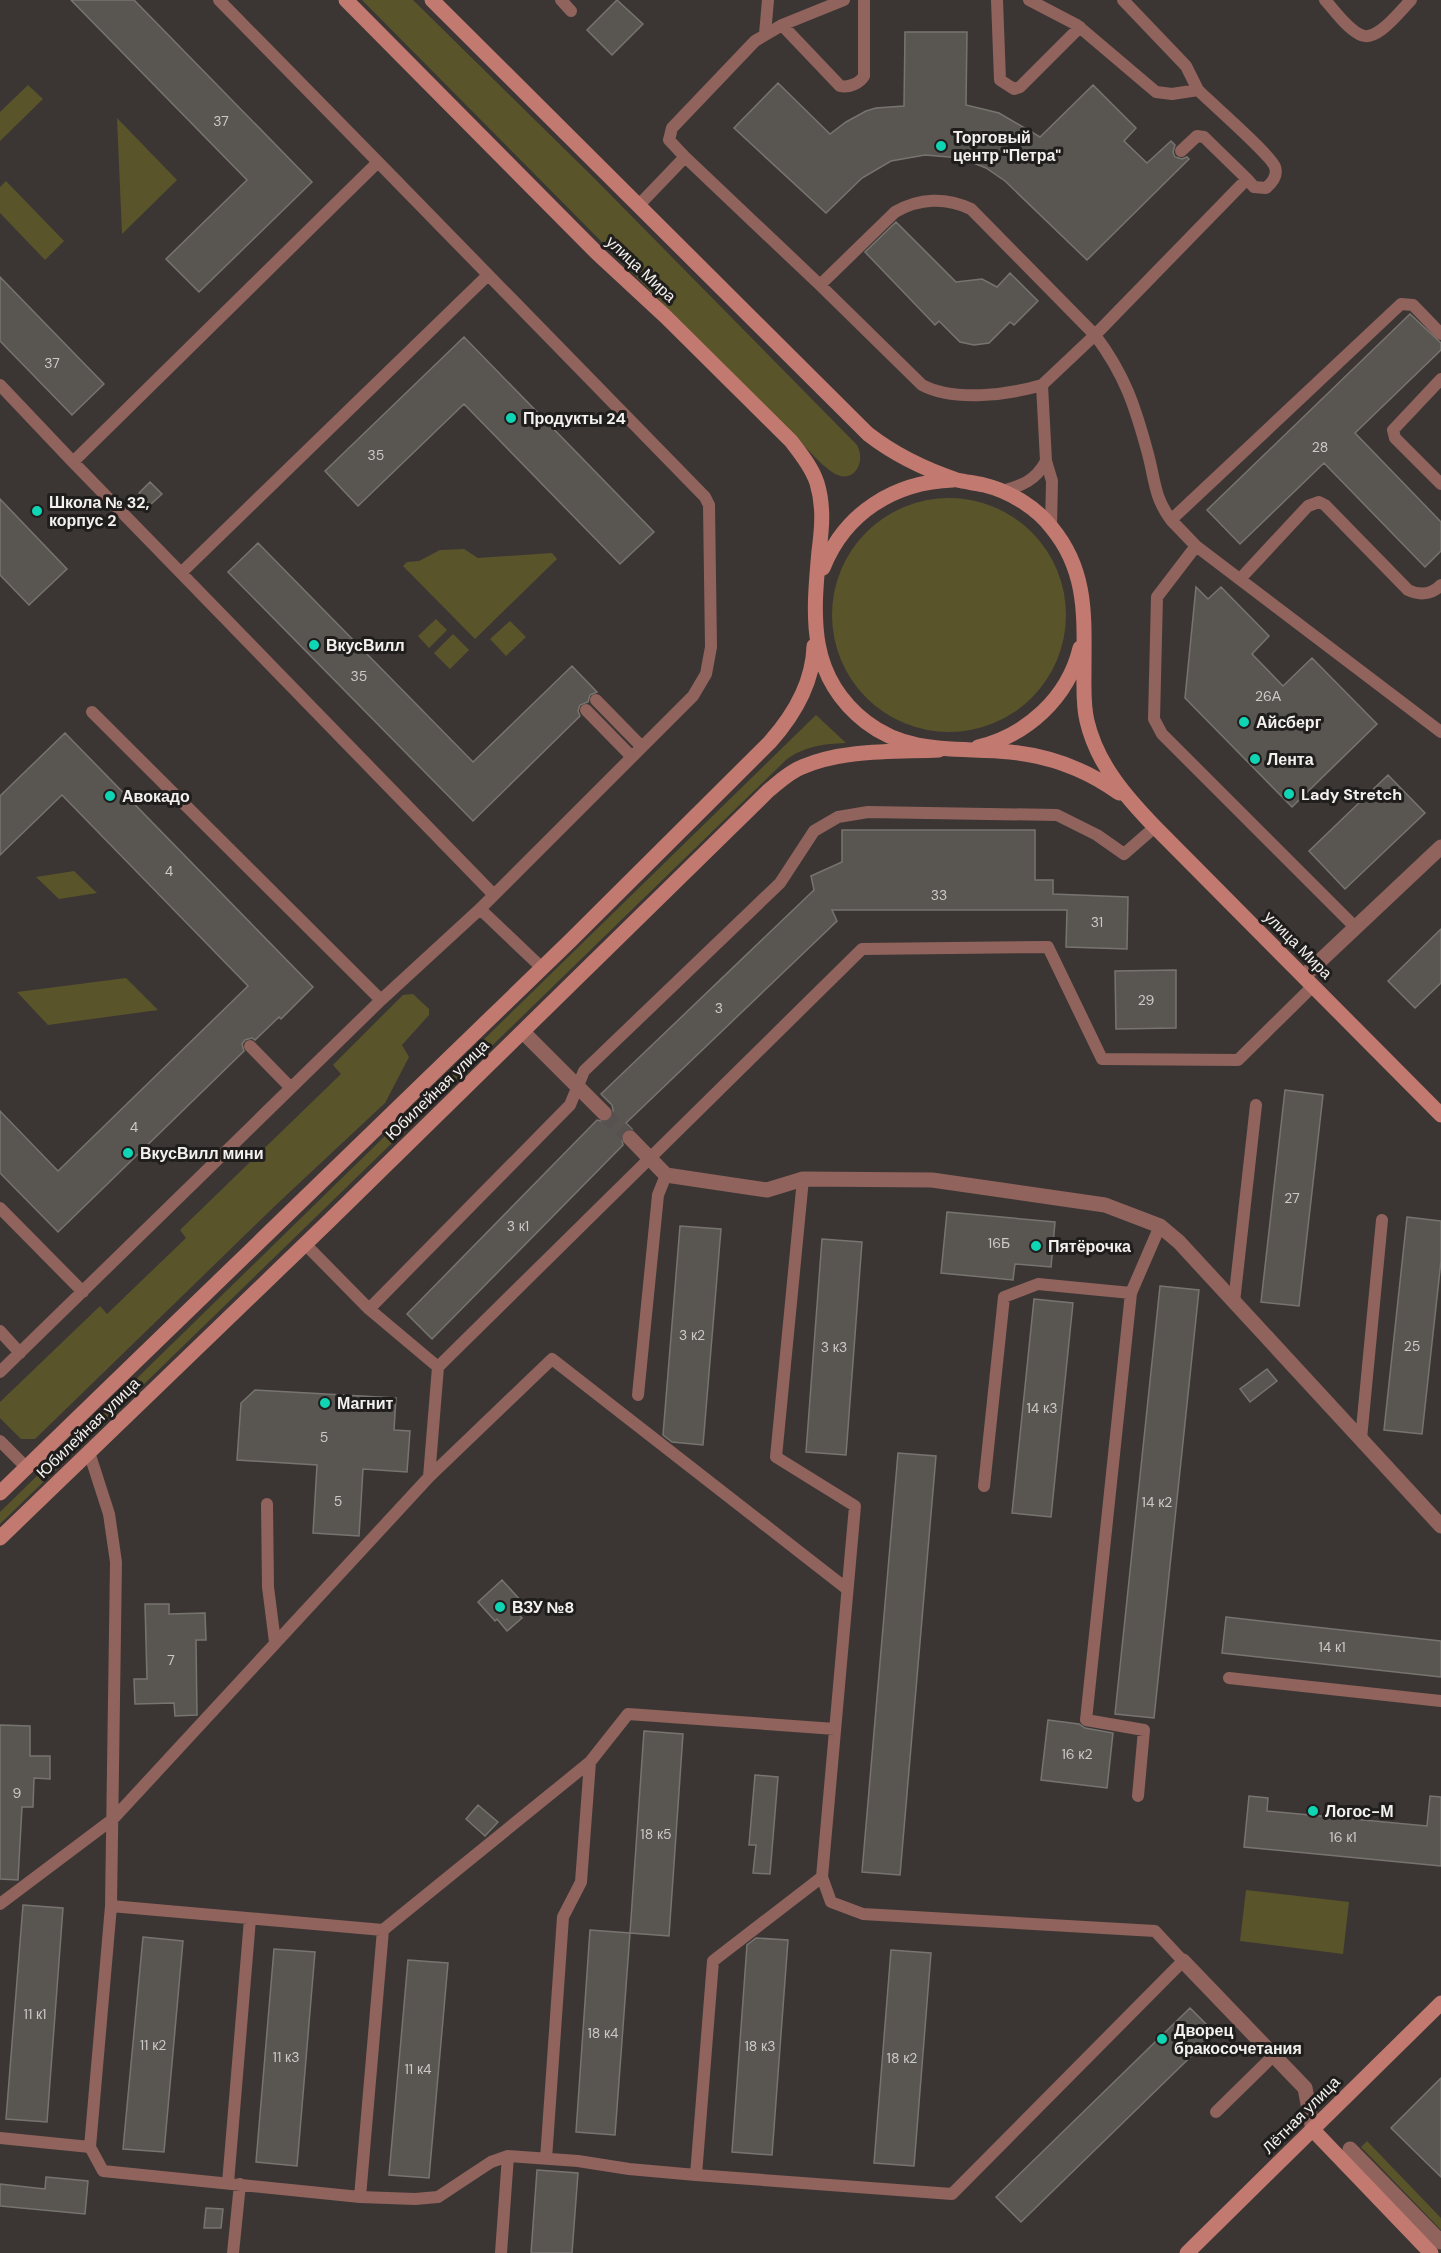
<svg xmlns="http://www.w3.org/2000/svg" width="1441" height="2253" viewBox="0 0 1441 2253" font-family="'DM Sans',sans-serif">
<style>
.green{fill:#59542a}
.building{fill:#595652;stroke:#777470;stroke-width:1.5}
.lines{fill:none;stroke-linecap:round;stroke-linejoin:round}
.street-tunnel{stroke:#575250;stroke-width:15;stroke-dasharray:15 8;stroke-linecap:butt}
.lane{stroke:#90635c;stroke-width:12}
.street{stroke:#90635c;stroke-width:15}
.secondary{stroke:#c17970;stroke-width:15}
.poi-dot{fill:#10d5b4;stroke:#201e1d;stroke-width:2}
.labels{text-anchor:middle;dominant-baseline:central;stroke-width:6;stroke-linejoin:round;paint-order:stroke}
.number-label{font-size:14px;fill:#cccac7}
.poi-label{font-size:16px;font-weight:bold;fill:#f3f0ee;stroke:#201e1d;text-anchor:start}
.street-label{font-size:16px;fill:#f3f0ee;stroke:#201e1d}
</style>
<rect width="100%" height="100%" fill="#3b3634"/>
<path class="green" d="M 362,0 L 413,0 L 594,178 L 857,445 C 867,464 852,486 832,472 C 823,466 814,456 806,448 Z
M 28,85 L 43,99 L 0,141 L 0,112 Z
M 117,118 L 177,180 L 122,234 Z
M 6,181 L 64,241 L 45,260 L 0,213 L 0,187 Z
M832 615a117 117 0 1 1 234 0a117 117 0 1 1-234 0Z
M 464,549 L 478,558 L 552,553 L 557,559 L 475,639 L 403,566 L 407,562 L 419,561 L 440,550 Z
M 436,619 L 447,630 L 429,648 L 418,636 Z
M 510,621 L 526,637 L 506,656 L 490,639 Z
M 453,634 L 469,650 L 450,669 L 434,653 Z
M 816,715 L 846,743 C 823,744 806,746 787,759 L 0,1524 L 0,1512 Z
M 74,871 L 97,893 L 59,899 L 36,877 Z
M 126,978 L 158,1010 L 48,1025 L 17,992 Z
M 413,994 L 429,1009 L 429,1015 L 402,1045 L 409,1057 L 385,1103 L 278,1203 L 35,1439 L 21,1439 L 0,1418 L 0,1402 L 100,1306 L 107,1314 L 186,1238 L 180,1230 L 341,1074 L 333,1065 L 403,995 Z
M 1246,1890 L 1349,1902 L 1343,1954 L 1240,1941 Z
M 1367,2141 L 1441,2218 L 1441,2230 L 1361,2147 Z"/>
<path class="building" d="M 71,0 L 134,0 L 312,182 L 199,292 L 166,259 L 247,180 Z
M 617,0 L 643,24 L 612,55 L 587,30 Z
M 905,32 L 967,32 L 966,105 L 999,113 L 1040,137 L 1093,85 L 1136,128 L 1124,141 L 1147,163 L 1171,141 L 1175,145 L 1173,152 L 1175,157 L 1182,159 L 1187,157 L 1189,159 L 1087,260 L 1005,181 L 986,168 L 961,158 L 925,155 L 891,161 L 862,178 L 826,213 L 734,128 L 778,83 L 830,134 L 846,122 L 866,111 L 876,108 L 904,106 Z
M 896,222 L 956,282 L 982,279 L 997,287 L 1010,273 L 1038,301 L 1014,325 L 1010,322 L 989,343 L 974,345 L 960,342 L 939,321 L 935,325 L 865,252 Z
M 0,277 L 104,384 L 72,415 L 0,341 Z
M 1410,314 L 1441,343 L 1441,350 L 1355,433 L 1441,522 L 1441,551 L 1425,567 L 1324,463 L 1240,544 L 1207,510 Z
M 464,337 L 654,532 L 620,564 L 464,404 L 358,506 L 325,471 Z
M 150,482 L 162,494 L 150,505 L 139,493 Z
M 0,499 L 67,569 L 29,605 L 0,575 Z
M 258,543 L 473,762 L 572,666 L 597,692 L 590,695 L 588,702 L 580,705 L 578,711 L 580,716 L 473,821 L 228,572 Z
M 1196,587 L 1208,599 L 1221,587 L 1269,636 L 1252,654 L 1283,686 L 1312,658 L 1377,724 L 1292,807 L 1185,698 Z
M 65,733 L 313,987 L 281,1019 L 279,1017 L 255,1040 L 252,1038 L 245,1040 L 242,1044 L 244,1051 L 58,1232 L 0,1173 L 0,1111 L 58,1171 L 248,986 L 62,795 L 0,855 L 0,796 Z
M 1388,775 L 1425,813 L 1345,889 L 1309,851 Z
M 842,830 L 1035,830 L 1035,880 L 1053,880 L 1053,894 L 1128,897 L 1127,949 L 1066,947 L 1067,910 L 832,910 L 837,921 L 626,1123 L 632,1129 L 624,1131 L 621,1135 L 623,1145 L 432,1339 L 407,1314 L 597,1120 L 606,1122 L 611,1119 L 614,1115 L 612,1105 L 601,1094 L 814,890 L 811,876 L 842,862 Z
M 1441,929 L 1441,983 L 1415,1008 L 1388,981 Z
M 1176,970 L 1176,1028 L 1116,1029 L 1115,971 Z
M 1285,1090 L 1323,1095 L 1299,1306 L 1261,1302 Z
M 947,1212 L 1055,1222 L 1051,1267 L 1015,1264 L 1013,1280 L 941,1273 Z
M 1407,1217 L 1441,1221 L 1441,1261 L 1422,1434 L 1384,1430 Z
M 680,1226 L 721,1229 L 703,1445 L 672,1442 L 663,1435 Z
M 822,1239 L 862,1242 L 846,1455 L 806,1452 Z
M 1160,1286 L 1199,1290 L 1154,1718 L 1115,1714 Z
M 1034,1299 L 1073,1303 L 1051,1517 L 1012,1513 Z
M 1267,1369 L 1277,1381 L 1250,1402 L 1240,1389 Z
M 255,1390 L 396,1398 L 394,1430 L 410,1431 L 407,1472 L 363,1469 L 359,1536 L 313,1533 L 317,1465 L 237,1460 L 241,1403 Z
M 898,1453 L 936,1456 L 900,1875 L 862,1872 Z
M 502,1580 L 523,1603 L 515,1610 L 522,1618 L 507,1631 L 497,1619 L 495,1621 L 478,1602 Z
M 145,1604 L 169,1604 L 169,1614 L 205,1613 L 206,1640 L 196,1640 L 197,1715 L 175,1716 L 174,1703 L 135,1704 L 134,1679 L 147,1679 Z
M 1226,1617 L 1441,1641 L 1441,1677 L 1222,1653 Z
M 1048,1720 L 1079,1724 L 1085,1728 L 1113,1733 L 1107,1788 L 1041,1780 Z
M 0,1725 L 30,1726 L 30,1756 L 50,1756 L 50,1779 L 34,1778 L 33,1807 L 22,1807 L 18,1880 L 0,1879 Z
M 644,1731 L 683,1734 L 669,1936 L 630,1933 Z
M 755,1775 L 778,1777 L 770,1874 L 753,1873 L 756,1845 L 749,1845 Z
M 1249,1796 L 1268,1798 L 1267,1811 L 1427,1826 L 1430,1796 L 1441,1797 L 1441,1866 L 1244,1847 Z
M 478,1805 L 498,1822 L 485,1836 L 466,1819 Z
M 23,1905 L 63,1908 L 47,2122 L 6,2119 Z
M 590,1930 L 630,1933 L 615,2135 L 576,2132 Z
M 143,1937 L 183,1941 L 164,2152 L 123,2149 Z
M 756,1938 L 788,1940 L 772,2155 L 732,2152 L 747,1945 Z
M 274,1949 L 315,1952 L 297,2166 L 256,2162 Z
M 891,1950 L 931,1953 L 914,2166 L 874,2163 Z
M 408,1960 L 448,1963 L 429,2178 L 389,2175 Z
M 1190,2008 L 1215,2033 L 1021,2222 L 996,2197 Z
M 1441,2078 L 1441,2177 L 1391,2128 Z
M 537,2170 L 578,2173 L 572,2253 L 531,2253 Z
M 46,2177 L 88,2181 L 85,2214 L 0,2206 L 0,2184 L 45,2189 Z
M 206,2208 L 223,2209 L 221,2228 L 204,2228 Z"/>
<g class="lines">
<path class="street-tunnel" d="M 604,1113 L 630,1138"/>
<path class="lane" d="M 561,0 L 571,11
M 844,0 L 782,25 L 755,41 L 672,128 L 669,140 L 685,157 L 820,285 L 922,385 C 954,402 1008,395 1042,385
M 997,0 L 1000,80 L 1014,89 L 1020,87 L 1080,27
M 1029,0 L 1077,25 L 1156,92 L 1172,94 L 1198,90 C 1211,103 1271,155 1275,167 C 1278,176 1272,183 1266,188 L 1254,187 L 1247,179 L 1095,335 L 1042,385 L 1046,461
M 1123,0 L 1186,66 L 1198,90
M 1325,0 C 1335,11 1346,27 1359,34 C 1375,45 1400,11 1411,0
M 782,25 L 840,86 C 849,88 860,83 864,76 L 864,0
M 765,34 L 768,0
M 1181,151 L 1197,136 L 1204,137 L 1247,179
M 638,206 L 685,157
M 820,285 L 895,212 C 919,198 946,197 971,209 L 1095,335 C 1125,375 1135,406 1148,454 C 1155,480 1154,497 1171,520
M 1441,334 L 1413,305 L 1401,304 L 1171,520 L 1196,546 L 1441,732
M 1441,379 L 1393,430 L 1395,438 L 1441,484
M 0,385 L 73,462 L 378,162 L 219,0
M 73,462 L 494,895
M 1002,491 C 1022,486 1036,480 1046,461 L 1052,481 L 1051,527
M 1196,546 L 1157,597 L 1154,719 L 1162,734 L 1355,927
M 181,573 L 488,275
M 1240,579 L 1308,506 L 1319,502 L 1325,505 L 1408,590 C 1420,596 1432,594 1441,585
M 596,700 L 642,747
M 586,710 L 632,757
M 92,712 L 381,1000
M 480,909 L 541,967
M 250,1046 L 291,1088
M 0,1208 L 83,1292
M 305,1244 L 369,1309 L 438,1367
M 1234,1302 L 1256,1105
M 369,1309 L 570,1105 L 584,1071 L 780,883 L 814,831 L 838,817 L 868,812 L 1057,815 L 1097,835 L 1124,854 L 1155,827
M 0,1331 L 20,1353
M 0,1372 L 381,1000 L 480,909 L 693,696 L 706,674 L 711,647 L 709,505 L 705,497 L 378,162
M 638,1395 L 658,1195 L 666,1175
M 1361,1439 L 1382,1220
M 0,1441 L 26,1467
M 89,1452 L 109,1514 L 116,1562 L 111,1906 L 90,2147 L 103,2171 L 360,2197 L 415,2199 L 438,2197 L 491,2162 L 508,2156 L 578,2161 L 629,2169 L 696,2175 L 952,2194 L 1183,1961 L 1155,1931 L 863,1914 L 831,1902 L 822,1877 L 855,1506 L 776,1457 L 803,1179
M 429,1477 L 438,1367 L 862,949 L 1048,947 L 1102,1059 L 1238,1060 L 1313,986
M 984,1486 L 1004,1297 L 1038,1284 L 1131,1293
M 267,1504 L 268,1587 L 275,1642
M 1229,1678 L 1441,1701
M 1138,1796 L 1144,1730 L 1086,1720 L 1131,1293 L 1160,1226
M 0,1904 L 113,1819 L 429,1477 L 552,1359 L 847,1589
M 111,1906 L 383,1930 L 360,2197
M 383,1930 L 590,1762 L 628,1714 L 835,1729
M 1216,2112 L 1274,2055
M 0,2138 L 90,2147
M 546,2159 L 563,1917 L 581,1882 L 590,1762
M 696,2175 L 713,1961 L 822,1877
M 228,2183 L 250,1919
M 233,2253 L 240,2184
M 501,2253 L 508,2156"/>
<path class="street" d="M 1304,976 L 1441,847
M 523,1032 L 604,1113
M 630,1138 L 666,1175 L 767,1190 L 803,1179 L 932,1180 L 1105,1205 L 1160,1226 L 1179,1242 L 1441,1526
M 1183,1961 L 1305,2088 L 1313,2130
M 1350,2149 L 1441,2242"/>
<path class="secondary" d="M 346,0 L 597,253 L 666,317 L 791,441 C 801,454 812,468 817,483 C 824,506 822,528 819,551 C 813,617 807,676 866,722 C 910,756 958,747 1010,752 C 1050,756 1087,770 1119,793
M 432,0 L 868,434 C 895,455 924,469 957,480 C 966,482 975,483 984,485 C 1009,491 1036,507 1052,528 C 1088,572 1084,618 1084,671 C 1084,688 1083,705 1087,721 C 1097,764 1126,797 1155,827 L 1441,1115
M 823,568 C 845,513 894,482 953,480
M 978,747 C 1027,735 1068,698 1080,648
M 0,1493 L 571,940 L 770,742 C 794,715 813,682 814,646
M 0,1538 L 328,1222 L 768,791 C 779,782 789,772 802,767 C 844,749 895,752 939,750
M 1313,2130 L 1431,2253
M 1187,2253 L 1441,2003"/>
</g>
<g class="poi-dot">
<circle cx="941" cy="146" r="6"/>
<circle cx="511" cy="418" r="6"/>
<circle cx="37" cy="511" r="6"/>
<circle cx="314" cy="645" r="6"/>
<circle cx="1244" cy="722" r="6"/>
<circle cx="1255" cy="759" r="6"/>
<circle cx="1289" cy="794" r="6"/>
<circle cx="110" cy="796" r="6"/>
<circle cx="128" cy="1153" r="6"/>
<circle cx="1036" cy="1246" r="6"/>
<circle cx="325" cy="1403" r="6"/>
<circle cx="500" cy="1607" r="6"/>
<circle cx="1313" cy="1811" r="6"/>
<circle cx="1162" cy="2039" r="6"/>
</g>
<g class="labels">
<g class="number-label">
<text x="221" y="121">37</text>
<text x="52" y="363">37</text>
<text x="1320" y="447">28</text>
<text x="376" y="455">35</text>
<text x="359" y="676">35</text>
<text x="1268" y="696">26А</text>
<text x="169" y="871">4</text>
<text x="939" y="895">33</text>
<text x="1097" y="922">31</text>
<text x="1146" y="1000">29</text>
<text x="719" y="1008">3</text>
<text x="134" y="1127">4</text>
<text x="1292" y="1198">27</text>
<text x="518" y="1226">3 к1</text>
<text x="999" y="1243">16Б</text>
<text x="692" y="1335">3 к2</text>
<text x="1412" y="1346">25</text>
<text x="834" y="1347">3 к3</text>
<text x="1042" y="1408">14 к3</text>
<text x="324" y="1437">5</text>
<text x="338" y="1501">5</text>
<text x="1157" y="1502">14 к2</text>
<text x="1332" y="1647">14 к1</text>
<text x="171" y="1660">7</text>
<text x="1077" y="1754">16 к2</text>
<text x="17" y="1793">9</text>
<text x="656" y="1834">18 к5</text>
<text x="1343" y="1837">16 к1</text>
<text x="35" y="2014">11 к1</text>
<text x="603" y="2033">18 к4</text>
<text x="153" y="2045">11 к2</text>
<text x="760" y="2046">18 к3</text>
<text x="286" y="2057">11 к3</text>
<text x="902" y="2058">18 к2</text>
<text x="418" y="2069">11 к4</text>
</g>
<g class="poi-label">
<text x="953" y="137">Торговый<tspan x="953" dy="18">центр "Петра"</tspan></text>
<text x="523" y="418">Продукты 24</text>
<text x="49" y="502">Школа № 32,<tspan x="49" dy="18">корпус 2</tspan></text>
<text x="326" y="645">ВкусВилл</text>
<text x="1256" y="722">Айсберг</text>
<text x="1267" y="759">Лента</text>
<text x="1301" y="794">Lady Stretch</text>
<text x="122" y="796">Авокадо</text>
<text x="140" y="1153">ВкусВилл мини</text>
<text x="1048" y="1246">Пятёрочка</text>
<text x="337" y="1403">Магнит</text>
<text x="512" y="1607">ВЗУ №8</text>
<text x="1325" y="1811">Логос-М</text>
<text x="1174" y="2030">Дворец<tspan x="1174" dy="18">бракосочетания</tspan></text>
</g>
<g class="street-label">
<text transform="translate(641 269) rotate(43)">улица Мира</text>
<text transform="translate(1298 945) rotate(45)">улица Мира</text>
<text transform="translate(437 1090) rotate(-44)">Юбилейная улица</text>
<text transform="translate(88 1428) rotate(-44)">Юбилейная улица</text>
<text transform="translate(1301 2115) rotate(-45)">Лётная улица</text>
</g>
</g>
</svg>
